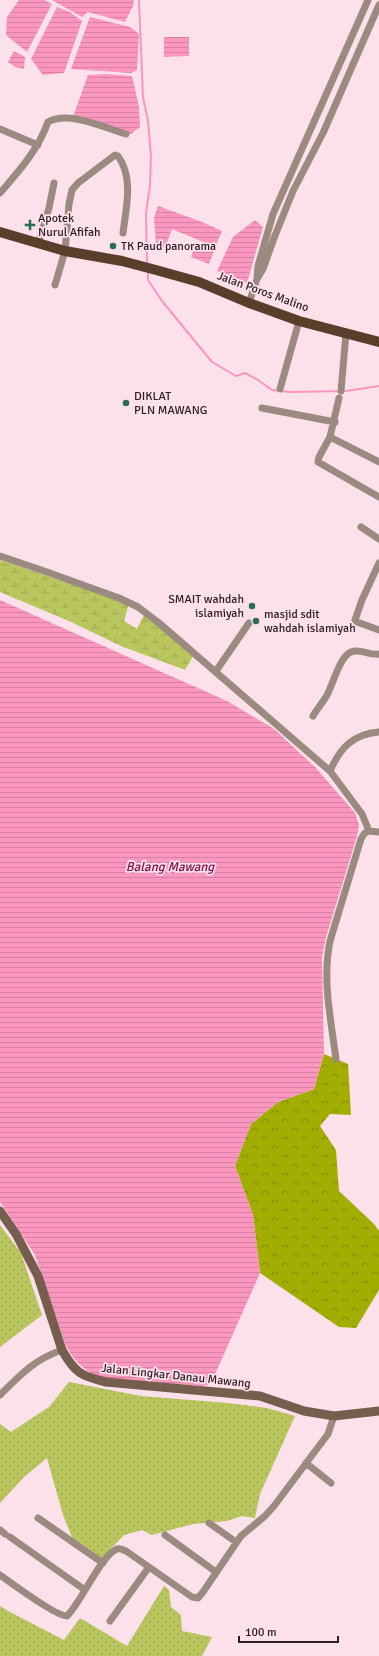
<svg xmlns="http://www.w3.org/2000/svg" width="379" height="1656" viewBox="0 0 379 1656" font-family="Signika,sans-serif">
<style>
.green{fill:url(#green-dots)}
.forest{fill:url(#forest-crowns)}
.wetland{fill:url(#wetland-marsh)}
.water{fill:url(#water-rules)}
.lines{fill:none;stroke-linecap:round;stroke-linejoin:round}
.stream{stroke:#fb96bf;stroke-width:2}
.street{stroke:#9b8a80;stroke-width:7}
.secondary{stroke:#755e4e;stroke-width:9}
.primary{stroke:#5a3e2c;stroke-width:10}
.poi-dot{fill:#2a6c5c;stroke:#fce0ea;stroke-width:1.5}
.labels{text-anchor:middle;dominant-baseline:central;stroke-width:3.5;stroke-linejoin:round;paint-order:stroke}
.poi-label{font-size:12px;fill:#2d1c23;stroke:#fce0ea;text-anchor:start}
.street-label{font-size:12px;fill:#2d1c23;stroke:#fce0ea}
.water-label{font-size:13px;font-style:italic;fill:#810f4d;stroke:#fce0ea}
</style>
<defs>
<pattern id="green-dots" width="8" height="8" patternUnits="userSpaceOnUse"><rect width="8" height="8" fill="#b9c55d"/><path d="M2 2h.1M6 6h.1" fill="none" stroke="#9fa951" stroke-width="1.8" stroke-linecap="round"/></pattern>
<pattern id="forest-crowns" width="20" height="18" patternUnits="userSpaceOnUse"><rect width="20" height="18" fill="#a1ae00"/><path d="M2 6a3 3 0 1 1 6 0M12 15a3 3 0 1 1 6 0" fill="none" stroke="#848d02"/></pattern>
<pattern id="wetland-marsh" width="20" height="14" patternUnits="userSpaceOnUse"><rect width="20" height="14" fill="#b9c55d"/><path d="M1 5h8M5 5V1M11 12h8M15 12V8" fill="none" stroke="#9fa951"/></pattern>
<pattern id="water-rules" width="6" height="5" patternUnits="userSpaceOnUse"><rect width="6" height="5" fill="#fb96bf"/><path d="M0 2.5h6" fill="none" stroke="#d781a4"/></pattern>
</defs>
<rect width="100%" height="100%" fill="#fce0ea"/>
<path class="green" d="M 0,1225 L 21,1253 L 42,1315 L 0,1347 Z
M 69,1382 L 141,1396 L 228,1403 L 267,1408 L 295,1416 L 260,1494 L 255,1518 L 242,1516 L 227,1521 L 193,1524 L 152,1535 L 142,1530 L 124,1535 L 102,1558 L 72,1537 L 63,1515 L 47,1458 L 24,1477 L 0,1503 L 0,1424 L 11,1432 L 49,1407 Z
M 164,1586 L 169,1590 L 171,1607 L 181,1615 L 182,1631 L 212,1637 L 202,1656 L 0,1656 L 0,1606 L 8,1611 L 64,1640 L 80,1618 L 127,1646 Z"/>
<path class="forest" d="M 324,1054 L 348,1064 L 351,1115 L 330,1114 L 320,1126 L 336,1150 L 339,1191 L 374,1224 L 379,1231 L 379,1290 L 356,1328 L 339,1327 L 260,1273 L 253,1215 L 235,1166 L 251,1124 L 278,1102 L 314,1089 Z"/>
<path class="wetland" d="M 0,560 L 129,603 L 124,621 L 137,629 L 144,615 L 172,635 L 193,656 L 185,670 L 121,646 L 69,621 L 0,592 Z"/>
<path class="water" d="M 19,0 L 44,0 L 52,4 L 27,52 L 6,35 L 7,17 Z
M 52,0 L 134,0 L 133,6 L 125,22 L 88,12 L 82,17 Z
M 57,7 L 70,12 L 82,21 L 64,73 L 43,75 L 31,59 Z
M 90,17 L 130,27 L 139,34 L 137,70 L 131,73 L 71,69 Z
M 165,37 L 189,37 L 189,56 L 164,57 L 164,38 Z
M 14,51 L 25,57 L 24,69 L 15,67 L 8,62 Z
M 107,74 L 132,76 L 139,107 L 140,127 L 131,134 L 73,117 L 88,75 Z
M 158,206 L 202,222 L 222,231 L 215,247 L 172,229 L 165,248 L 156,245 L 154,218 Z
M 255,220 L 263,227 L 247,283 L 217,271 L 233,237 Z
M 196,243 L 214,251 L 209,264 L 191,257 Z
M 0,600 L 227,701 L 274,729 L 316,768 L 355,813 L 359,825 L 357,836 L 326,937 L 322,957 L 324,1054 L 314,1089 L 278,1102 L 251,1124 L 235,1166 L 253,1215 L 260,1273 L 212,1381 L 208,1385 L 202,1386 L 103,1378 C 84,1371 76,1363 66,1346 L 35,1255 L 0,1202 Z"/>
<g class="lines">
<path class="stream" d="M 139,0 L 143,97 L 148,121 L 151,157 L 150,185 L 146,213 L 147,264
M 148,270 L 148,280 L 162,301 L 212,362 L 236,376 L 245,373 L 258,380 L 272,390 L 290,392 L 346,391 L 379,386"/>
<path class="street" d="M 0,129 L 38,145
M 0,193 C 19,171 38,150 48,122 C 68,110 105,128 126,134
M 38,244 L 49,208 L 54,183
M 257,277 L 258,266 L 273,214 L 368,0
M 55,285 L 65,251 L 69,204 L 72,190 L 78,183 L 115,155 L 118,156 C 134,178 126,208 123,233
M 249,303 L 257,279 L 263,269 L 274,238 L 293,191 L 323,133 L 379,5
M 280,389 L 299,321
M 341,391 L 346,333
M 339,398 L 330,437 L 319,457 L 318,462 L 379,497
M 262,408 L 335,422
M 330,437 L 379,462
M 361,527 L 379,539
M 0,556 L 47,572 L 119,598 L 138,607 L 159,623 L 330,771 L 362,814 L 367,826 L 368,831 L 364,834 L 361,839 L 330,941 C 322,980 331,1020 336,1059
M 379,563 L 362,600 L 355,620 L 357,622 L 379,630
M 216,671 L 249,623
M 313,716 C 317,709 323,702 327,695 C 333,684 340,656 351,652 C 360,648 370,656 379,654
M 330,771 C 340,748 353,734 379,732
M 368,831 L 379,832
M 0,1395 C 20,1375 35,1359 62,1350
M 306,1463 L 331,1483
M 38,1518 L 103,1563
M 209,1523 L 236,1542
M 0,1530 L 5,1534
M 165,1535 L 216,1572
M 10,1537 L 85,1590
M 0,1575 C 11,1583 57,1617 67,1616 C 81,1603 101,1555 117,1549 C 121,1548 123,1550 126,1551 L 192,1597 L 198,1598 L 203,1592 L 241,1536 L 265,1516 L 274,1506 L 328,1434 L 334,1416
M 110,1621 L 149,1567"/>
<path class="secondary" d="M 0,1211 L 16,1234 L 38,1276 L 62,1350 C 75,1373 81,1376 106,1382 L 260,1396 L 304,1411 L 334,1416 L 379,1411"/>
<path class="primary" d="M 0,232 L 65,251 L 122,261 L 156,270 L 199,282 L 249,303 L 299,321 L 379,342"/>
</g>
<g class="poi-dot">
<path d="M28 219h4v4h4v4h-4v4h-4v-4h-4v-4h4z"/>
<circle cx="113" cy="246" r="4"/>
<circle cx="126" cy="403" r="4"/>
<circle cx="252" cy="606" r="4"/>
<circle cx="256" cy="621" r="4"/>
</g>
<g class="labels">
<g class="poi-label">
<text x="38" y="218">Apotek<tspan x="38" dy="14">Nurul Afifah</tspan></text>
<text x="121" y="246">TK Paud panorama</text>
<text x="134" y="396">DIKLAT<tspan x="134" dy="14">PLN MAWANG</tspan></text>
<text x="244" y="599" text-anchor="end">SMAIT wahdah<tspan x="244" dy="14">islamiyah</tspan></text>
<text x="264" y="614">masjid sdit<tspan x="264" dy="14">wahdah islamiyah</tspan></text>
</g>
<g class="street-label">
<text transform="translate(263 292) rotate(20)">Jalan Poros Malino</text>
<text transform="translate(176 1376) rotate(6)">Jalan Lingkar Danau Mawang</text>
</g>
<g class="water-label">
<text x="170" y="867">Balang Mawang</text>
</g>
</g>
<path d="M239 1636v6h99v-6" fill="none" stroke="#2d1c23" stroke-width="2"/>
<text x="245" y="1636" font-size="12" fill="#2d1c23" stroke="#fce0ea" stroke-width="3" paint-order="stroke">100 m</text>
</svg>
